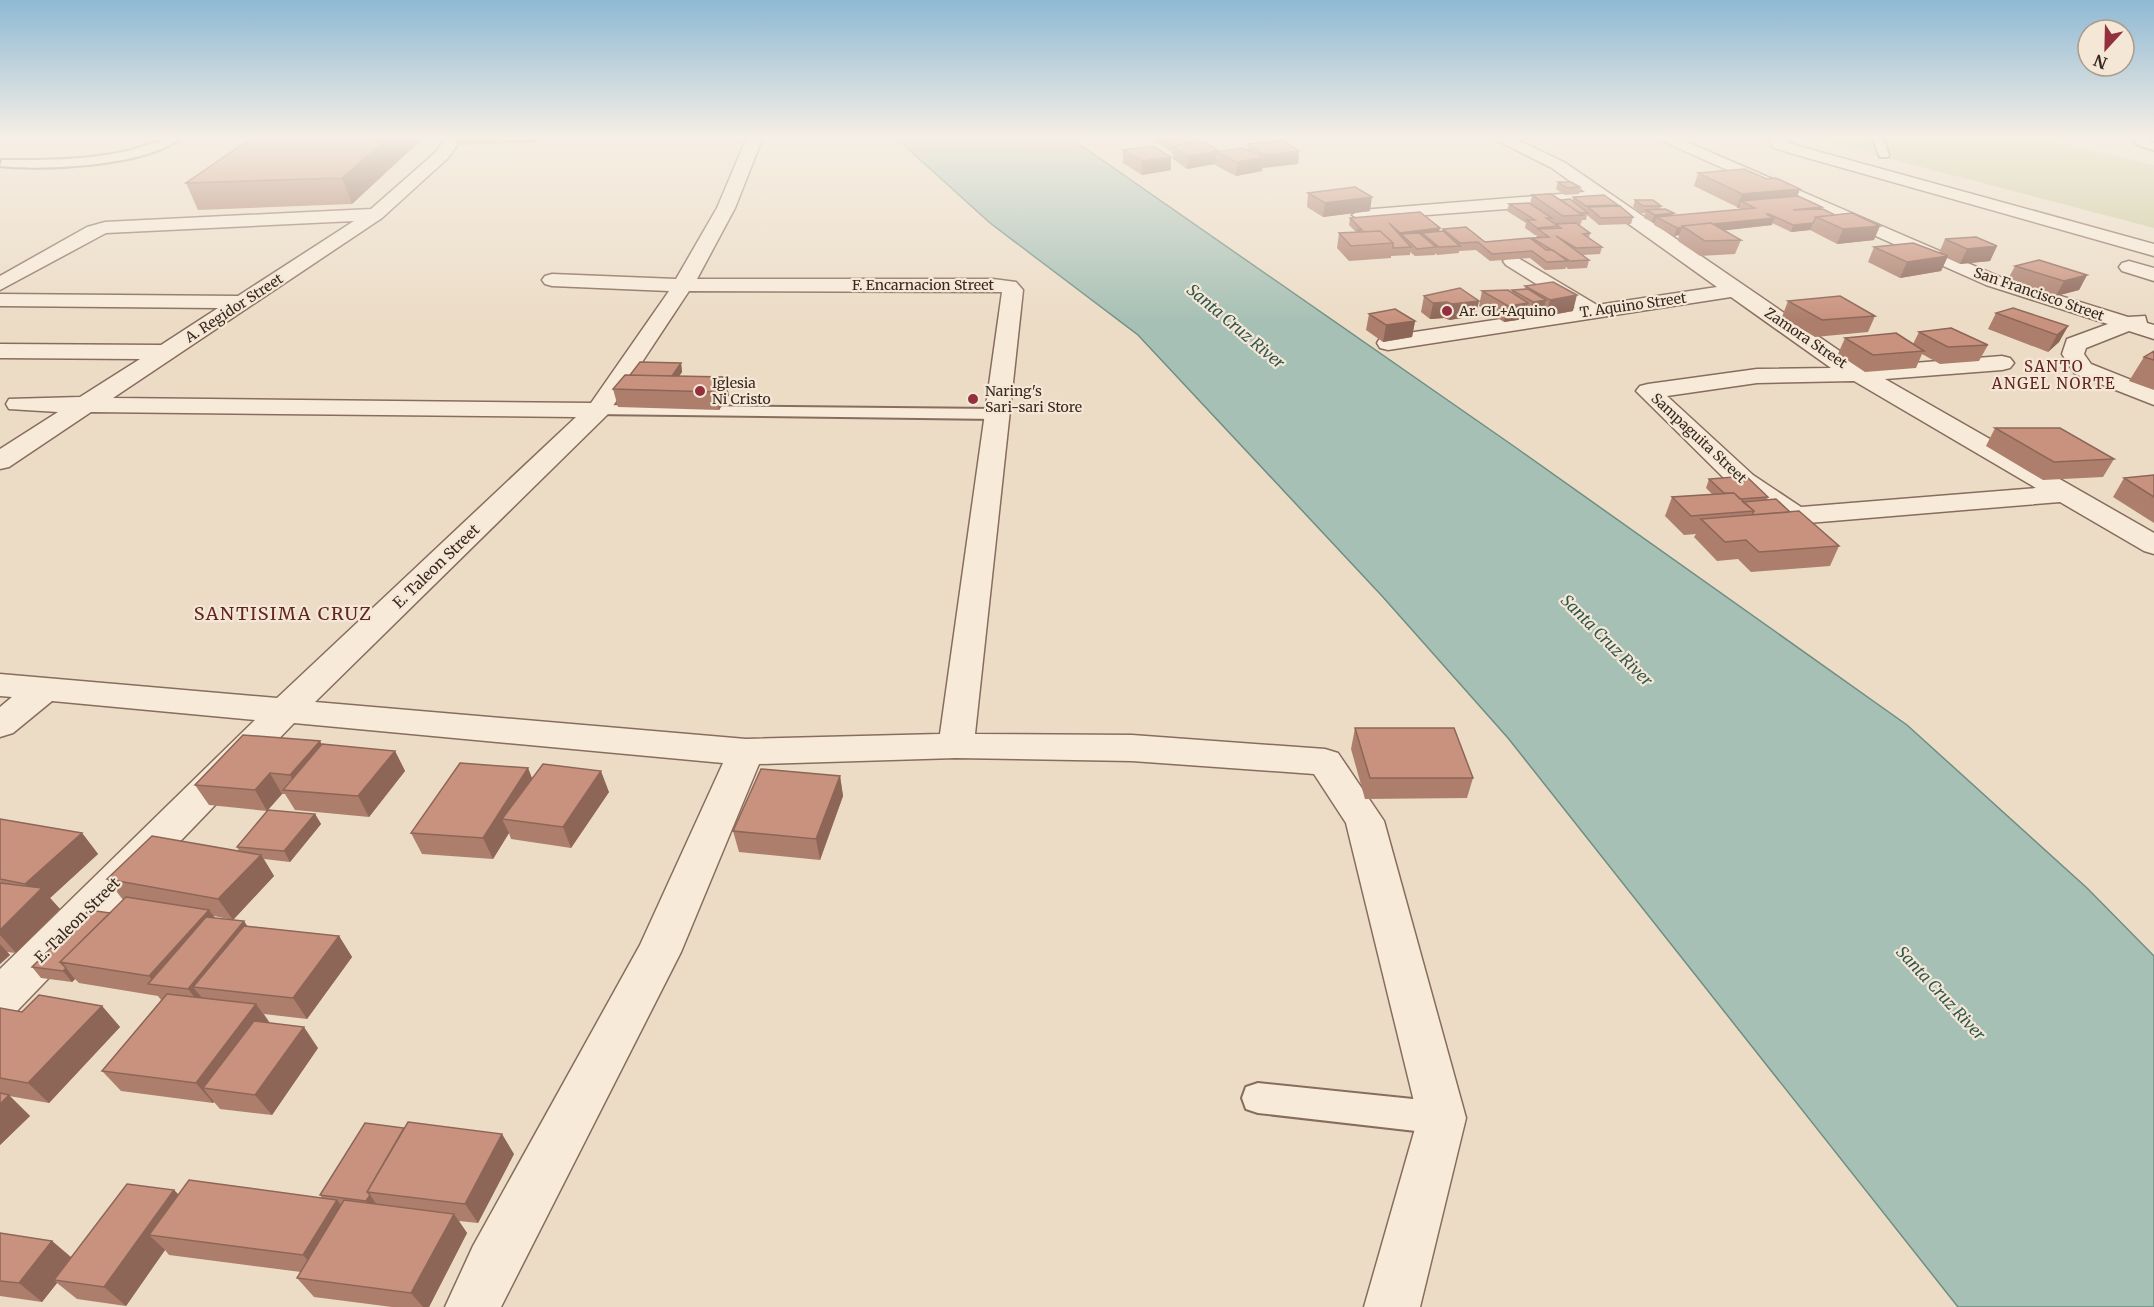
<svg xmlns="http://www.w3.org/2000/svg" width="2154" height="1307" viewBox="0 0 2154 1307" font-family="Merriweather,serif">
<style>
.green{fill:#cac99a}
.water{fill:#a7c0b5;stroke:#6e8e82;stroke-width:1.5}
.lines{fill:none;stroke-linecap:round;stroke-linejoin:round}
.service-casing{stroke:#876d5d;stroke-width:4}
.minor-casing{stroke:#876d5d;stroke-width:3}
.service{fill:#f7ead9;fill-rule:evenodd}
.minor{fill:#f7ead9;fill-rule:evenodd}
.wall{fill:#ad7e6c}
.shaded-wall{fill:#8d6658}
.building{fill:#c9927e;stroke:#8d6658;stroke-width:1.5}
.poi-dot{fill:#942f3e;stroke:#f4e7d6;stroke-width:2}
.labels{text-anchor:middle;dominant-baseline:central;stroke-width:4.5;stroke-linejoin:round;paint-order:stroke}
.far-street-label{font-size:14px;fill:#382820;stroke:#f4e7d6}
.far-poi-label{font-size:14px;fill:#382820;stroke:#f4e7d6;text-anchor:start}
.far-quarter-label{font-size:15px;letter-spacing:1.5px;fill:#632521;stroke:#f4e7d6}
.street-label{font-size:15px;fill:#382820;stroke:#f4e7d6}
.water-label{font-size:16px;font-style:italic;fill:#30574f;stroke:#f4e7d6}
.quarter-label{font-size:18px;letter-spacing:1.5px;fill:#632521;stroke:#f4e7d6}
</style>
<rect width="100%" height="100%" fill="#ecdcc6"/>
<path class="green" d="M 1807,137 L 2051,137 L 2054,142 L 2154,165 L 2154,228 Z"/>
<path class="water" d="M 895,137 L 1069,137 L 1515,447 L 1907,725 L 2087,888 L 2154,956 L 2154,1307 L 1958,1307 L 1508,738 L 1382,596 L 1138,335 L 990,223 Z"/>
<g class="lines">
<g class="service-casing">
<path id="service" d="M 168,137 L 182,137 C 149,166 43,171 0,166 L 2,160 C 59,160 115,161 168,137 Z
M 1872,137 L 1882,137 L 1889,155 L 1888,157 L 1880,157 Z
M 2138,137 L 2149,137 L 2147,141 L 2154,143 L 2154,150 L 2136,144 L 2135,142 Z
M 598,405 L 997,409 L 1005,414 L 997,419 L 592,414 L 590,410 L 592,406 Z
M 1258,1083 L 1442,1102 L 1454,1107 L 1459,1118 L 1454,1129 L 1442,1134 L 1258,1113 L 1246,1109 L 1242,1098 L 1246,1087 Z"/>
</g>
<g class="minor-casing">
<path id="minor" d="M 447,137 L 463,137 L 448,158 L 382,218 L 113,398 L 591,403 L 669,291 L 552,286 L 545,284 L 542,280 L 545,276 L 552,274 L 676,279 L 717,208 L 747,137 L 763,137 L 735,208 L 697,279 L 993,279 L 1016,282 L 1023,290 L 975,734 L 1132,735 L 1325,749 L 1338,753 L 1384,821 L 1466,1118 L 1420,1307 L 1364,1307 L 1418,1118 L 1346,823 L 1314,774 L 1132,761 L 956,758 L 759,764 L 681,952 L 501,1307 L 445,1307 L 473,1246 L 640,945 L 723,763 L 294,723 L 16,1012 L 0,1017 L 0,969 L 255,720 L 52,701 L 13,733 L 0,737 L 0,707 L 12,697 L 0,696 L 0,674 L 277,698 L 576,417 L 91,412 L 9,467 L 0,469 L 0,449 L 58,412 L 9,409 L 6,404 L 9,399 L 80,397 L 140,359 L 0,358 L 0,344 L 161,345 L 218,308 L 0,306 L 0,294 L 238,296 L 354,221 L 106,233 L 0,290 L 0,276 L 87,227 L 105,222 L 371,209 L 436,152 ZM 689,291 L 1002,292 L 940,734 L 746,739 L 315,702 L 607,415 Z
M 1490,137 L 1511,137 L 1564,162 L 1863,367 L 2002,356 L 2010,358 L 2014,363 L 2010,368 L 2002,370 L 1885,379 L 2154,533 L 2154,554 L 2144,551 L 2060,502 L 1796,524 L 1786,522 L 1733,487 L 1636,391 L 1640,386 L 1648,384 L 1757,369 L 1831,368 L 1731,297 L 1388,350 L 1380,348 L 1377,343 L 1380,338 L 1388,336 L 1575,308 L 1506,265 L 1503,261 L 1513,255 L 1597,305 L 1717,287 L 1598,202 L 1361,220 L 1352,215 L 1361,210 L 1585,192 L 1552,168 ZM 1854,381 L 2036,488 L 1801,507 L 1753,475 L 1667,396 L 1757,383 Z
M 1653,137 L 1675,137 L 2000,277 L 2128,317 L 2145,316 L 2147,323 L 2154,325 L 2154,339 L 2129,331 L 2086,348 L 2084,354 L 2091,364 L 2154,389 L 2154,405 L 2075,374 L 2062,354 L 2067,339 L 2108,324 L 1986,285 Z
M 1771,137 L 1787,137 L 1786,142 L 1802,147 L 2154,244 L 2154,256 L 1790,153 L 1772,147 Z
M 2129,261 L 2154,268 L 2154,281 L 2122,271 L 2119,267 L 2122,263 Z"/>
</g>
<use href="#service" class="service"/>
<use href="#minor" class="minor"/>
</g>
<path class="wall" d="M 455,137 L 541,137 L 537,142 L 457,145 Z
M 1151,137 L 1190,137 L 1197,142 L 1219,152 L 1247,150 L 1248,144 L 1299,151 L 1298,164 L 1263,167 L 1262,171 L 1236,176 L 1215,165 L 1215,164 L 1187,169 L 1173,159 L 1173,154 Z
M 421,140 L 352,204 L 198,210 L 186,183 Z
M 1123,150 L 1171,170 L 1142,175 L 1123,163 Z
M 1698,173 L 1767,179 L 1800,189 L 1797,196 L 1874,240 L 1837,244 L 1810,230 L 1791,232 L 1772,223 L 1772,225 L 1724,230 L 1741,240 L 1735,254 L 1700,256 L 1678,241 L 1679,235 L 1674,236 L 1654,225 L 1655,222 L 1652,222 L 1644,218 L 1645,213 L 1641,213 L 1633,207 L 1635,200 L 1661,206 L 1660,209 L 1673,216 L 1741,209 L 1694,186 Z
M 1558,182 L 1580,187 L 1579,194 L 1565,195 L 1556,189 Z
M 1308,193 L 1370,211 L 1323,217 L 1307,207 Z
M 1532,195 L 1572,201 L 1573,197 L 1618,205 L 1617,207 L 1633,217 L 1631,224 L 1599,225 L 1587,215 L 1586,220 L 1582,220 L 1580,226 L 1590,233 L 1589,238 L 1602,247 L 1600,254 L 1583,255 L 1589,260 L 1587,268 L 1568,269 L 1566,267 L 1565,269 L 1545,270 L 1530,258 L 1490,261 L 1476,250 L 1459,251 L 1459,253 L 1437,255 L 1435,253 L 1435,255 L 1415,256 L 1410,252 L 1410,255 L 1391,256 L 1391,258 L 1349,261 L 1337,248 L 1339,233 L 1356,232 L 1349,225 L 1350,218 L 1439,232 L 1442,231 L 1443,229 L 1485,242 L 1532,240 L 1532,238 L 1538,238 L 1536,237 L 1537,235 L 1535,235 L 1525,228 L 1526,223 L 1507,211 L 1509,204 L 1530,204 Z
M 1945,239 L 1997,246 L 1990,261 L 1960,264 L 1947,258 L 1941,271 L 1900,278 L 1868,262 L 1874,247 L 1939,253 Z
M 2015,266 L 2087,275 L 2079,290 L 2056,296 L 2007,281 Z
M 1525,286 L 1573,311 L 1546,316 L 1542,314 L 1542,316 L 1529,317 L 1525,315 L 1524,319 L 1504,322 L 1479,306 L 1482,291 L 1512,293 L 1512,290 L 1525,290 Z
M 1424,296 L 1479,301 L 1475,316 L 1449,320 L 1444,318 L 1430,319 L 1421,312 Z
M 1788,301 L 1875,316 L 1868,332 L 1815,337 L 1782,317 Z
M 1996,313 L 2068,326 L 2059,342 L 2048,352 L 1988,329 Z
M 1369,314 L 1415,321 L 1412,337 L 1383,342 L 1366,330 Z
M 1919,332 L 1988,345 L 1979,361 L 1940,364 L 1922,354 L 1916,368 L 1865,372 L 1838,354 L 1845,338 L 1913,344 Z
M 2154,351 L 2154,390 L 2129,381 L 2144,357 Z
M 681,363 L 682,372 L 679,376 L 729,395 L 719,410 L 618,407 L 613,389 L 630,375 Z
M 1995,428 L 2114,459 L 2103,477 L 2043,480 L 1986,446 Z
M 2154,475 L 2154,523 L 2113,497 L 2124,478 Z
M 1709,479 L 1768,497 L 1767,500 L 1790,512 L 1839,546 L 1830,566 L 1751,572 L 1738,559 L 1717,561 L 1694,537 L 1696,534 L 1684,535 L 1665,516 L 1672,497 L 1712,494 L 1706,488 Z
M 1355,728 L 1473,778 L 1467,798 L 1365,799 L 1351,749 Z
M 322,744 L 395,751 L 405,771 L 369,817 L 295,810 L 285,794 L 282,794 L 267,811 L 209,805 L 195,785 Z
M 528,768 L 532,778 L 609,792 L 571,848 L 511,839 L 509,833 L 493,859 L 422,854 L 411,833 Z
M 840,776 L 843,796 L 820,860 L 739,852 L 733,831 Z
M 315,814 L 321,824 L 290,862 L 264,859 L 274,876 L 233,920 L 214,916 L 215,918 L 247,926 L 339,936 L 352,957 L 307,1019 L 264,1014 L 270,1023 L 318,1048 L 272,1115 L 220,1109 L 214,1102 L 213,1103 L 121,1091 L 102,1071 L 161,1000 L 158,996 L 79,983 L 75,979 L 72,982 L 41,978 L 32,967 L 110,913 L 123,900 L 107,879 L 239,851 L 237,847 Z
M 0,819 L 82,833 L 98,854 L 50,898 L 60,909 L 16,953 L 7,952 L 10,955 L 0,964 Z
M 102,1006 L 120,1027 L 49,1103 L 9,1096 L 30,1116 L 0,1145 L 0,1008 L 22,1012 Z
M 514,1154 L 478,1223 L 459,1221 L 467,1233 L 429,1307 L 392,1307 L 314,1297 L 297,1278 L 301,1272 L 169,1255 L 165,1250 L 126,1306 L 77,1299 L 57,1283 L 42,1302 L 0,1296 L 0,1233 L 52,1241 L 71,1257 L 174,1190 L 179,1195 L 322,1198 L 320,1195 Z"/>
<path class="shaded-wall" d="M 389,137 L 420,137 L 421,140 L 352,204 L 342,178 Z
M 536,137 L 541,137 L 537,142 Z
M 1219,151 L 1219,154 L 1216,152 L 1215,164 L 1187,169 L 1188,156 Z
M 1299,151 L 1298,164 L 1263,168 L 1264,155 Z
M 1171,157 L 1171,170 L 1142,175 L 1142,161 Z
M 1264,157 L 1262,171 L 1236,176 L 1237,162 Z
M 1800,189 L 1795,202 L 1741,201 L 1739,208 L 1737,208 L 1742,194 Z
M 1372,197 L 1370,211 L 1323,217 L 1325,203 Z
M 1822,207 L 1819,214 L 1793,210 Z
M 1674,213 L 1671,220 L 1656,217 L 1655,222 L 1652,222 L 1655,215 Z
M 1766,214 L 1769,214 L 1768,219 L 1774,218 L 1772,225 L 1694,234 L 1685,228 Z
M 1813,223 L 1810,230 L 1791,232 L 1793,225 Z
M 1880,226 L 1874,240 L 1837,244 L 1843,229 Z
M 1440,228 L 1438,236 L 1422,233 L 1421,238 L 1401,234 L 1399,240 L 1400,233 Z
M 1677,228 L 1682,228 L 1679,235 L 1674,236 Z
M 1997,246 L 1990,261 L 1960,264 L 1967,249 Z
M 1948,256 L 1941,271 L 1900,278 L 1907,262 Z
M 2087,275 L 2079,290 L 2056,296 L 2064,281 Z
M 1577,295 L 1573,311 L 1546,316 L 1550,300 Z
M 1546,300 L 1542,316 L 1529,317 L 1533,302 Z
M 1479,301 L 1475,316 L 1449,320 L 1452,304 Z
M 1447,302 L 1444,318 L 1430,319 L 1433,303 Z
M 1528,303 L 1524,319 L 1504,322 L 1508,306 Z
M 1415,321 L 1412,337 L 1383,342 L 1386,325 Z
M 2068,326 L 2059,342 L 2048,352 L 2057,335 Z
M 681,363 L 682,372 L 672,387 L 670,379 Z
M 725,377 L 729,395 L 719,410 L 716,392 Z
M 320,741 L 332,762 L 299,791 L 290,775 Z
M 395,751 L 405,771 L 369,817 L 358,796 Z
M 528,768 L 536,789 L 502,819 L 509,833 L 493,859 L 483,838 Z
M 601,771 L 609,792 L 571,848 L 563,827 Z
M 270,773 L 282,794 L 267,811 L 255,790 Z
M 840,776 L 843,796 L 820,860 L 816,839 Z
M 315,814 L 321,824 L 290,862 L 284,851 Z
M 82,833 L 98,854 L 50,898 L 60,909 L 16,953 L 0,935 L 0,930 L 35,895 L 25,884 Z
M 261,855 L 274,876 L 233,920 L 218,899 Z
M 209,910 L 224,930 L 156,985 L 149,976 Z
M 244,921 L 258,942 L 193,987 L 208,1005 L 204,1009 L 188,989 Z
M 339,936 L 352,957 L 307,1019 L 293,998 Z
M 0,944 L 10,955 L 0,964 Z
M 66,968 L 75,979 L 72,982 L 63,971 Z
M 256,1004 L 271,1025 L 203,1088 L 214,1102 L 213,1103 L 196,1083 Z
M 102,1006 L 120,1027 L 49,1103 L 28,1083 Z
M 304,1027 L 318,1048 L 272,1115 L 255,1095 Z
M 9,1095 L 30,1116 L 0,1145 L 0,1104 Z
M 502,1134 L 514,1154 L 478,1223 L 465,1204 Z
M 174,1190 L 193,1210 L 149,1235 L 165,1250 L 126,1306 L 104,1287 Z
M 370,1195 L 377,1205 L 374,1211 L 366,1201 Z
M 337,1200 L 353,1219 L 320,1274 L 303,1255 Z
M 454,1214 L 467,1233 L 429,1307 L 423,1307 L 411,1293 Z
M 52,1241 L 74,1260 L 54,1280 L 57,1283 L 42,1302 L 19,1283 Z"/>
<path class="building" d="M 253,137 L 389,137 L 342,178 L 186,183 Z
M 1160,137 L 1190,137 L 1197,142 L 1173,147 Z
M 1282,140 L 1299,151 L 1264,155 L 1248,144 Z
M 1203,141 L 1219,151 L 1188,156 L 1173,146 Z
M 1152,146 L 1171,157 L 1142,161 L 1123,150 Z
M 1242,148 L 1264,157 L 1237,162 L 1216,152 Z
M 1744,169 L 1767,179 L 1776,178 L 1800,189 L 1742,194 L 1698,173 Z
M 1558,182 L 1571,182 L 1580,187 L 1567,188 Z
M 1355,187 L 1372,197 L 1325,203 L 1308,193 Z
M 1551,194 L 1583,215 L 1563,216 L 1532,195 Z
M 1604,195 L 1618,205 L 1586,206 L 1573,197 Z
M 1798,196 L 1822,207 L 1793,210 L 1823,209 L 1835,215 L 1816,217 L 1813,223 L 1793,225 L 1769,214 L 1766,214 L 1774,218 L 1713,224 L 1711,223 L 1682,226 L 1682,228 L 1677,228 L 1656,217 L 1755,208 L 1741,201 Z
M 1570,199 L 1588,213 L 1580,213 L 1561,200 Z
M 1635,200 L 1653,200 L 1661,206 L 1643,206 Z
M 1529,203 L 1552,218 L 1546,218 L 1558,226 L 1537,228 L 1527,220 L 1535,220 L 1509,204 Z
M 1620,206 L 1633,217 L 1601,218 L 1588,207 Z
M 1665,209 L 1674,213 L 1655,215 L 1646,210 Z
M 1420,212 L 1440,228 L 1400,233 L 1389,223 L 1411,247 L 1393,248 L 1393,243 L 1380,231 L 1360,232 L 1358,230 L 1362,230 L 1350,218 Z
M 1852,213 L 1880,226 L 1843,229 L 1816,217 Z
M 1576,223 L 1590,233 L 1583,234 L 1602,247 L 1576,248 L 1556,236 L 1589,260 L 1570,261 L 1532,238 L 1549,237 L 1538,229 L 1561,228 L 1556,224 Z
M 1711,223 L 1741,240 L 1705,241 L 1682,226 Z
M 1466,227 L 1485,242 L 1530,238 L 1546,250 L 1553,250 L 1567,261 L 1547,262 L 1532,251 L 1492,254 L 1478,242 L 1460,243 L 1443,229 Z
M 1380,231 L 1393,243 L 1351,246 L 1339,233 Z
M 1443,231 L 1460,246 L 1439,247 L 1422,233 Z
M 1419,233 L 1436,247 L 1417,249 L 1401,234 Z
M 1976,237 L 1997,246 L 1967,249 L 1945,239 Z
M 1913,243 L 1948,256 L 1907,262 L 1874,247 Z
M 2039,260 L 2087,275 L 2064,281 L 2015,266 Z
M 1553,282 L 1577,295 L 1550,300 L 1525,286 Z
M 1460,288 L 1479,301 L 1452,304 L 1447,302 L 1433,303 L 1424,296 Z
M 1528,289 L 1546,300 L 1533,302 L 1512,290 Z
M 1508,290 L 1528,303 L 1508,306 L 1482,291 Z
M 1840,296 L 1875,316 L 1822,320 L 1788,301 Z
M 2013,308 L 2068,326 L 2057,335 L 1996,313 Z
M 1395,309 L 1415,321 L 1386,325 L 1369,314 Z
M 1951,328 L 1988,345 L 1948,347 L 1919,332 Z
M 1896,333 L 1924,351 L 1873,355 L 1845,338 Z
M 2154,351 L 2154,360 L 2144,357 Z
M 640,362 L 681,363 L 672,376 L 630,375 Z
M 625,375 L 725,377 L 716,392 L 613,389 Z
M 1995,428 L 2060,428 L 2114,459 L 2054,462 Z
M 2154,475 L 2154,497 L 2124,478 Z
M 1746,476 L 1768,497 L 1740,499 L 1734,493 L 1724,493 L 1709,479 Z
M 1734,493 L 1754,511 L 1691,516 L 1672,497 Z
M 1776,499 L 1790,512 L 1752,515 L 1754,511 L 1743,502 Z
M 1799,511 L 1839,546 L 1759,552 L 1746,540 L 1725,542 L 1701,519 Z
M 1355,728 L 1454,728 L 1473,778 L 1370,778 Z
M 243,735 L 320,741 L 290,775 L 270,773 L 255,790 L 195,785 Z
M 322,744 L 395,751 L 358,796 L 283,790 Z
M 460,763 L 528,768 L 483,838 L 411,833 Z
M 543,764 L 601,771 L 563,827 L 502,819 Z
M 761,769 L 840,776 L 816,839 L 733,831 Z
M 268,810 L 315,814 L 284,851 L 237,847 Z
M 0,819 L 82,833 L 25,884 L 0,879 Z
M 152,836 L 261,855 L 218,899 L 107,879 Z
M 0,883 L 42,888 L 0,930 Z
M 126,897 L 209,910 L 149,976 L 60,962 Z
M 89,910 L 110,913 L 60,962 L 66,968 L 63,971 L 32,967 Z
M 206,917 L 244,921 L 188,989 L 148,984 Z
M 244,926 L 339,936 L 293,998 L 193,987 Z
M 167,994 L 256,1004 L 196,1083 L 102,1071 Z
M 39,995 L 102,1006 L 28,1083 L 0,1078 L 0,1008 L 22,1012 Z
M 254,1021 L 304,1027 L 255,1095 L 203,1088 Z
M 0,1093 L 9,1095 L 0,1104 Z
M 408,1122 L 502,1134 L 465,1204 L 367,1192 Z
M 365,1123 L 404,1128 L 367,1192 L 370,1195 L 366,1201 L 320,1195 Z
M 189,1180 L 337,1200 L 303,1255 L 149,1235 Z
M 127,1184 L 174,1190 L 104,1287 L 54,1280 Z
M 344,1200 L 454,1214 L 411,1293 L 297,1278 Z
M 0,1233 L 52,1241 L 19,1283 L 0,1281 Z"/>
<linearGradient id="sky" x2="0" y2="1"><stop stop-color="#8eb9d4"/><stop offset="0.43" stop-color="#f6efe5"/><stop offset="1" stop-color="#f6efe5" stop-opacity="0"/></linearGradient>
<rect width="2154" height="320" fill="url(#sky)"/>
<g class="poi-dot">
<circle cx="1447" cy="311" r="6"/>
<circle cx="700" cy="391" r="6"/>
<circle cx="973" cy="399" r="6"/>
</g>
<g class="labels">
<g class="far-street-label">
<text x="923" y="285">F. Encarnacion Street</text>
<text transform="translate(2039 294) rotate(19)">San Francisco Street</text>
<text transform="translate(1633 305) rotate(-8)">T. Aquino Street</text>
<text transform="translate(234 308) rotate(-33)">A. Regidor Street</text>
<text transform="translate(1806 338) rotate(34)">Zamora Street</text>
<text transform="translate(1699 438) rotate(43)">Sampaguita Street</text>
</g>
<g class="far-poi-label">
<text x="1459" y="311">Ar. GL+Aquino</text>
<text x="712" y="383">Iglesia<tspan x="712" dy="16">Ni Cristo</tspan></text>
<text x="985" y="391">Naring's<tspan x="985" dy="16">Sari-sari Store</tspan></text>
</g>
<g class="far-quarter-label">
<text x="2054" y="366">SANTO<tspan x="2054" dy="17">ANGEL NORTE</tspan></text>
</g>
<g class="street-label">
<text transform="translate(436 566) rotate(-44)">E. Taleon Street</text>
<text transform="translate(77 920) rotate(-45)">E. Taleon Street</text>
</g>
<g class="water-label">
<text transform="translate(1236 326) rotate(40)">Santa Cruz River</text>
<text transform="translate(1607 640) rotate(45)">Santa Cruz River</text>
<text transform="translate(1941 993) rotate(47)">Santa Cruz River</text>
</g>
<g class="quarter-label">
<text x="283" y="613">SANTISIMA CRUZ</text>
</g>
</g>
<g transform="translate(2106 48) rotate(202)"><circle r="28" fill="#f4e7d6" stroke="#a99b8d" stroke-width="1.5"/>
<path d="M0-4.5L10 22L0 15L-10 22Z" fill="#942f3e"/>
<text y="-9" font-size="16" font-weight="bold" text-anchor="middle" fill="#382820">N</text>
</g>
</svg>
